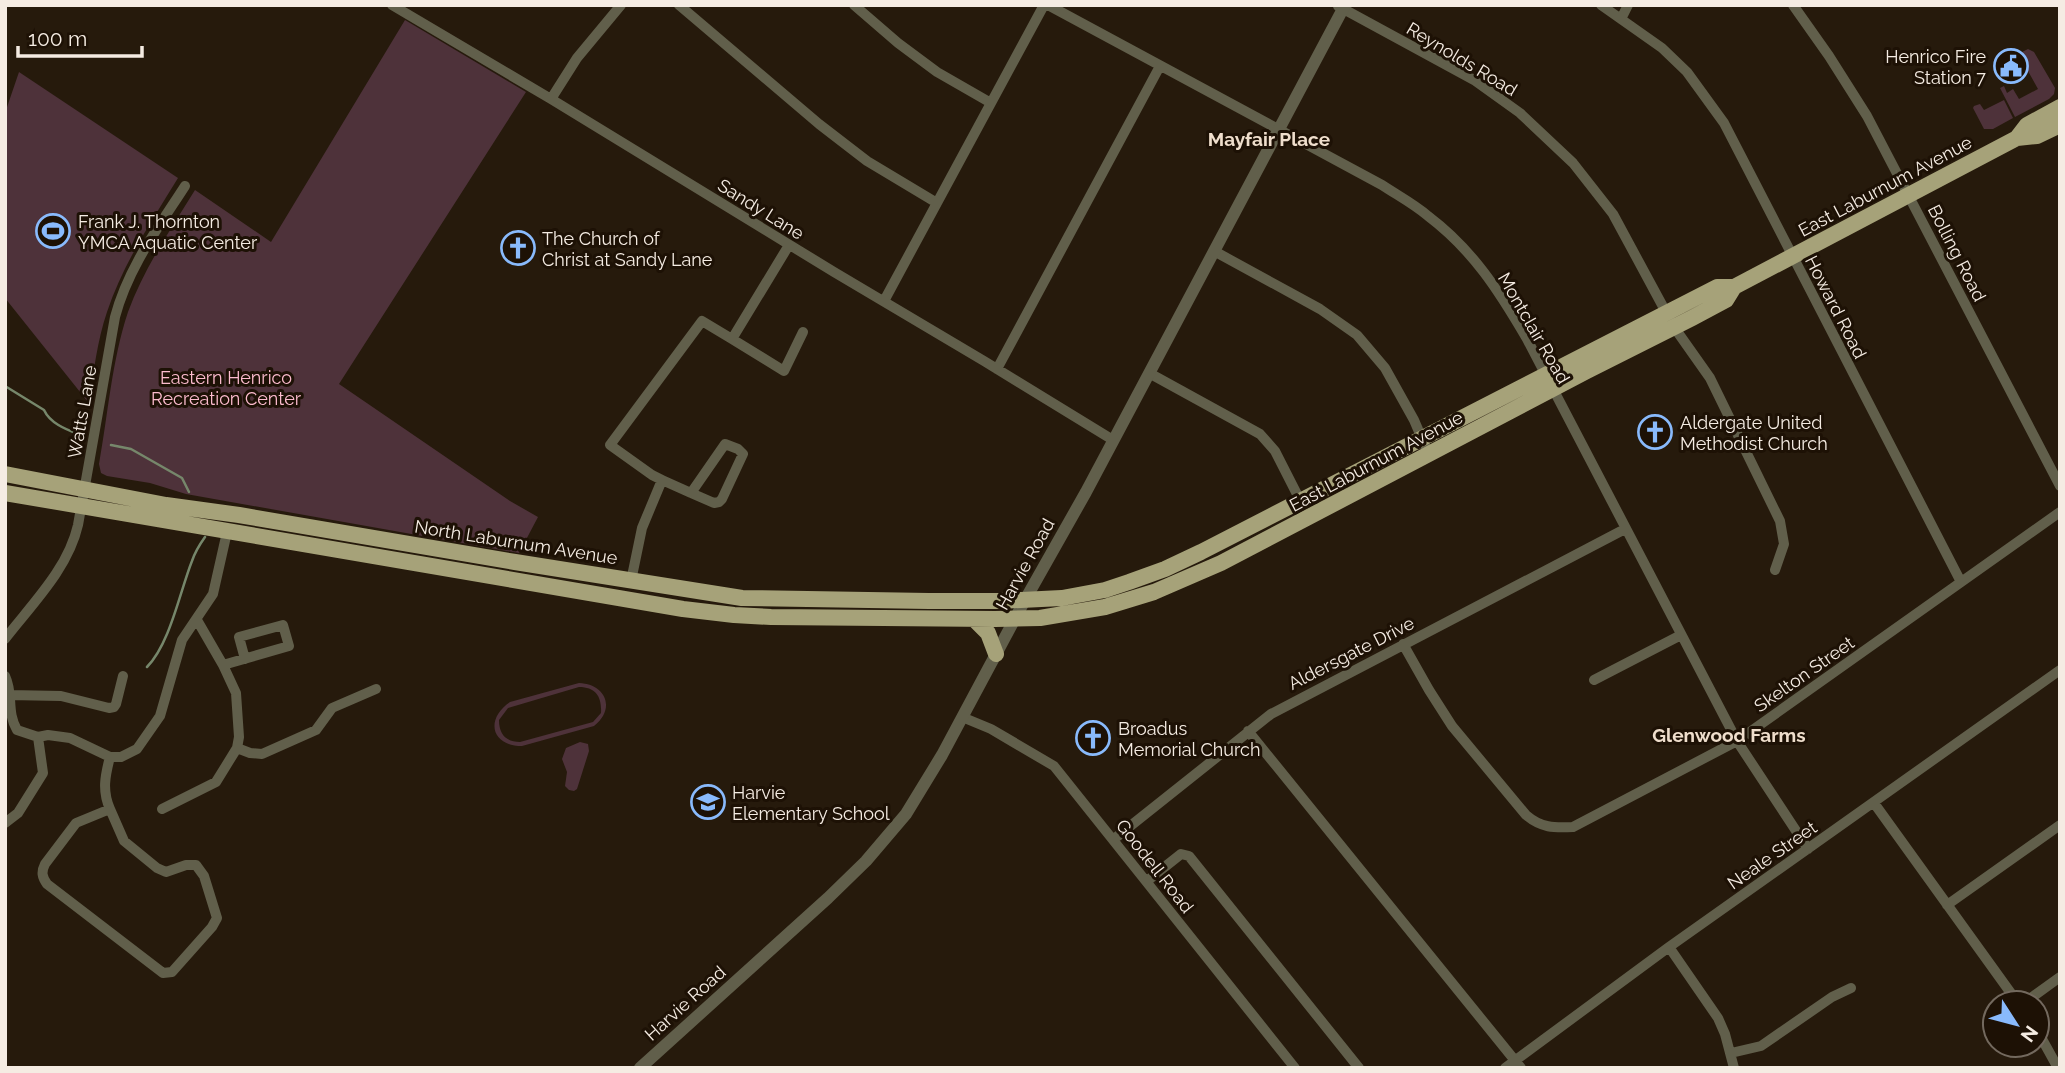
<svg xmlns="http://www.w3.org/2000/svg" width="2065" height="1073" viewBox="0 0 2065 1073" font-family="Raleway,sans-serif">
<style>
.green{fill:#4e323a;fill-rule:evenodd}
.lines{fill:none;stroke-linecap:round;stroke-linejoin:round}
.stream{stroke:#76876b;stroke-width:2.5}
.minor{stroke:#615f4b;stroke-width:10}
.tertiary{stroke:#615f4b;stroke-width:12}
.primary{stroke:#a6a279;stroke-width:16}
.labels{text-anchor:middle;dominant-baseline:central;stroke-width:6;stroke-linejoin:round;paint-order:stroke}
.poi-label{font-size:18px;fill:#f5ece3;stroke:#1d1105;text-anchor:start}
.street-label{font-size:18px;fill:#f5ece3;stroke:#1d1105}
.park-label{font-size:18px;fill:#fcbbce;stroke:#1d1105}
.neighbourhood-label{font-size:19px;font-weight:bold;fill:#efdecc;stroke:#1d1105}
</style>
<rect width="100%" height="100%" fill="#261a0c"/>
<path class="green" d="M 405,20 L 526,92 L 339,384 L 510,501 L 538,517 L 519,553 L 186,494 L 150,483 L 107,476 L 101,473 L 99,464 C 108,414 112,360 128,312 C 144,268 171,229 195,190 L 271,242 Z
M 2028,49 L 2034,52 L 2055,88 L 2054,94 L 2049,99 L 2015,117 L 2000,88 L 2004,86 L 2007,93 L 2013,89 L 2019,99 L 2038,89 L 2024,64 L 2027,62 L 2022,52 Z
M 19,72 L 178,178 C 151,222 123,264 107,312 C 97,341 94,373 88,402 L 5,298 L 5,113 Z
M 2004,100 L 2013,118 L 1993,129 L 1984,129 L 1973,108 L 1974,106 L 1980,104 L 1984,110 Z
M 579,683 C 606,684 616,709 594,726 L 522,746 C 491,746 485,719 510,702 ZM 579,687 C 596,687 602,697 601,713 L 593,722 L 520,742 C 506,742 499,734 499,720 L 508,708 Z
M 580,742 L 588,744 L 589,751 L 577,789 L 574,791 L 569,790 L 565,786 L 567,772 L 562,759 L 566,748 Z"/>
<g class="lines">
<path class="stream" d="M 5,386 L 44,410 C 50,423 65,429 78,434
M 111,445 L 131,449 L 182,478 L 189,492
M 147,667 C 170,644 180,591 192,561 C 195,552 200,544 205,537"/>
<path class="minor" d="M 392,5 L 551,99 L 834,272 L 984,361 L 1113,440
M 679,5 L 819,124 L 867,161 L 937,203
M 854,5 L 898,43 L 937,72 L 991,103
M 1048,5 L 1382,185 C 1397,195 1414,204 1428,216 C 1473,250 1499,291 1527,339 L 1737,741 L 1808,849
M 1601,5 L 1662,48 L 1687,72 L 1724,123 L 1961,582
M 1793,5 L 1829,56 L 1867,116 L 2060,486
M 1338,6 L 1474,80 L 1520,113 L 1573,163 L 1613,214 L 1674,327 L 1710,378 L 1780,521 L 1784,544 L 1775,570
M 1621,19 L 1628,5
M 551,99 L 577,58 L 621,5
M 1214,251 L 1320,309 L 1357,335 L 1385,368 L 1414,420 L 1429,455
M 884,301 L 1044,5
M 732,339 L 784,371 L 803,332
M 997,369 L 1160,66
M 1149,373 L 1260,434 L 1275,451 L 1302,504
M 725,444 L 738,449 L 743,454 L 722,499 L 719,502 L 714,503 L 691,493 Z
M 662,480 L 691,493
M 631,581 L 642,528 L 662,480 L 652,475 L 610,445 L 702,321 L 732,339 L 789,245
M 5,639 C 32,604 68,569 78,525 L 115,317 C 128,268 158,228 185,186
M 1403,644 L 1429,690 L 1452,726 L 1526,815 C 1541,828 1554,828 1573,827 L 1737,741 L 2060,512
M 223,665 L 289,646 L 283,625 L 239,637 L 245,659
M 5,676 C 14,695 6,711 17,730 L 38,737 L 48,735 L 70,738 L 110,757 L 121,757 L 137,749 L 160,716 L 182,640 L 213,594 L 227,532
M 1594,680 L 1681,635
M 9,695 L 61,696 L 109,708 L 114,707 L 116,704 L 123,676
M 962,717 L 991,729 L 1054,766 L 1295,1068
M 1248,731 L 1521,1068
M 237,748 L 250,753 L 262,754 L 316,730 L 332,708 L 376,689
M 110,757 C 105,776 102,791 110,809
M 1874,803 L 2018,1003
M 110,809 L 124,841 L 157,868 L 166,872 L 186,865 L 196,865 L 204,876 L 217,918 L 212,927 L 172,972 L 163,973 L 47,884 C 42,877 41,872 45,864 L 76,823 Z
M 162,809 L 216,782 L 237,748 L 239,737 L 236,693 L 223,665 L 197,620
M 5,823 L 18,813 L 43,773 L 38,737
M 1114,839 L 1271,714 L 1625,529
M 1147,881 L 1181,854 L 1189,856 L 1359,1068
M 1947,905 L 2060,825
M 1669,947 L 1718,1018 L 1725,1034 L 1734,1068
M 2024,1003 L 2060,977
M 2037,1030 L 2058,1068
M 1731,1053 L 1761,1046 L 1832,997 L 1851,988
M 1505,1068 L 1669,947 L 2060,670"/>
<path class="tertiary" d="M 640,1068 L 828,898 L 866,861 L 906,814 L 942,755 L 1025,600 L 1086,492 L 1345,5"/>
<path class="primary" d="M 2017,138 L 2027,125 L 2060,107
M 5,474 L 166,505 L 239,515 L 515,562 L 742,598 L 929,601 L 999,601 L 1062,598 L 1105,590 L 1129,582 L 1165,569 L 1201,552 L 1717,287 L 1734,287
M 5,493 L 683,609 L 734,615 L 771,617 L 995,619 L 1040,618 L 1105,607 L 1154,592 L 1221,563 L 1587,371 L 1692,318 L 1726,300 L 1734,287 L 2017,138 L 2037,136 L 2060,125
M 974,619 L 988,633 L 996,654"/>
</g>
<defs>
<g id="civic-ring" transform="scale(1.75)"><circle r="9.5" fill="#1d1105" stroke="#89bafc" stroke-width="1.5"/><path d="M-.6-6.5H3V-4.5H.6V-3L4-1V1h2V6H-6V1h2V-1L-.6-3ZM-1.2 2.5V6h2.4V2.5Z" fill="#89bafc"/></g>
<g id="stadium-ring" transform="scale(1.75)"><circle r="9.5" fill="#1d1105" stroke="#89bafc" stroke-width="1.5"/><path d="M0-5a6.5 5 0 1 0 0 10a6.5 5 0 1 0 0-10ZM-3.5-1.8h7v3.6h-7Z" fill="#89bafc"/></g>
<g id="church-ring" transform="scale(1.75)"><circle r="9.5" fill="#1d1105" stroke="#89bafc" stroke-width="1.5"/><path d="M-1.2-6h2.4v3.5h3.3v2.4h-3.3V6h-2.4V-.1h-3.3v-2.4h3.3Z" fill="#89bafc"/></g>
<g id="school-ring" transform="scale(1.75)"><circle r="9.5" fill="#1d1105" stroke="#89bafc" stroke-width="1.5"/><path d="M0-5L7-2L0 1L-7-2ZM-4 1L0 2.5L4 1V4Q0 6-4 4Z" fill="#89bafc"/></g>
</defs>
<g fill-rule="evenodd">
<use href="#civic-ring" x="2011" y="66"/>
<use href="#stadium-ring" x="53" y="231"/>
<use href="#church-ring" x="518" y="248"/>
<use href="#church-ring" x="1655" y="432"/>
<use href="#church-ring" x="1093" y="738"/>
<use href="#school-ring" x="708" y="802"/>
</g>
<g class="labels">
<g class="poi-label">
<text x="1986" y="56" text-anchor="end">Henrico Fire<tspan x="1986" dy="21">Station 7</tspan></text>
<text x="78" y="221">Frank J. Thornton<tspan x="78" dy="21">YMCA Aquatic Center</tspan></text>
<text x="542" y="238">The Church of<tspan x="542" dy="21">Christ at Sandy Lane</tspan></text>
<text x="1680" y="422">Aldergate United<tspan x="1680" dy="21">Methodist Church</tspan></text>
<text x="1118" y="728">Broadus<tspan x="1118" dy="21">Memorial Church</tspan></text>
<text x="732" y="792">Harvie<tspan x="732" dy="21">Elementary School</tspan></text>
</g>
<g class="street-label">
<text transform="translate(1462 59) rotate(31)">Reynolds Road</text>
<text transform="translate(1885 186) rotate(-28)">East Laburnum Avenue</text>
<text transform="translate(761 209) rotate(32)">Sandy Lane</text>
<text transform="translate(1957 253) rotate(63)">Bolling Road</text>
<text transform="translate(1836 307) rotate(63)">Howard Road</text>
<text transform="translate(1534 328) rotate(60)">Montclair Road</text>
<text transform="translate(82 412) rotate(-80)">Watts Lane</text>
<text transform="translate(1376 461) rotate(-28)">East Laburnum Avenue</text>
<text transform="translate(516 542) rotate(9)">North Laburnum Avenue</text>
<text transform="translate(1025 564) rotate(-61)">Harvie Road</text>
<text transform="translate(1351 653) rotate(-27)">Aldersgate Drive</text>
<text transform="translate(1804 674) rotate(-35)">Skelton Street</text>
<text transform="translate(1772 855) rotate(-35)">Neale Street</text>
<text transform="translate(1155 866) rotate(52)">Goodell Road</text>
<text transform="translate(685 1003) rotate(-42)">Harvie Road</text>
</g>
<g class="park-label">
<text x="226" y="377">Eastern Henrico<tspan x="226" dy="21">Recreation Center</tspan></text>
</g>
<g class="neighbourhood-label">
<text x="1269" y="139">Mayfair Place</text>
<text x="1729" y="735">Glenwood Farms</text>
</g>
</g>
<rect width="2065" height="1073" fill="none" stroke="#f5ece3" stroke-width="14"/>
<g transform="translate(2016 1024) rotate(126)"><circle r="33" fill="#1d1105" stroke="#73695e" stroke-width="2"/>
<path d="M0-5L12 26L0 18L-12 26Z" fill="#89bafc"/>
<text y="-10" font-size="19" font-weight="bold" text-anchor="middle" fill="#f5ece3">N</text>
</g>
<path d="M18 46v10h124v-10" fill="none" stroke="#f5ece3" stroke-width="3.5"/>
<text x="28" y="46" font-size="21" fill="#f5ece3" stroke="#1d1105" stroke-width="5" paint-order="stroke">100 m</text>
</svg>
